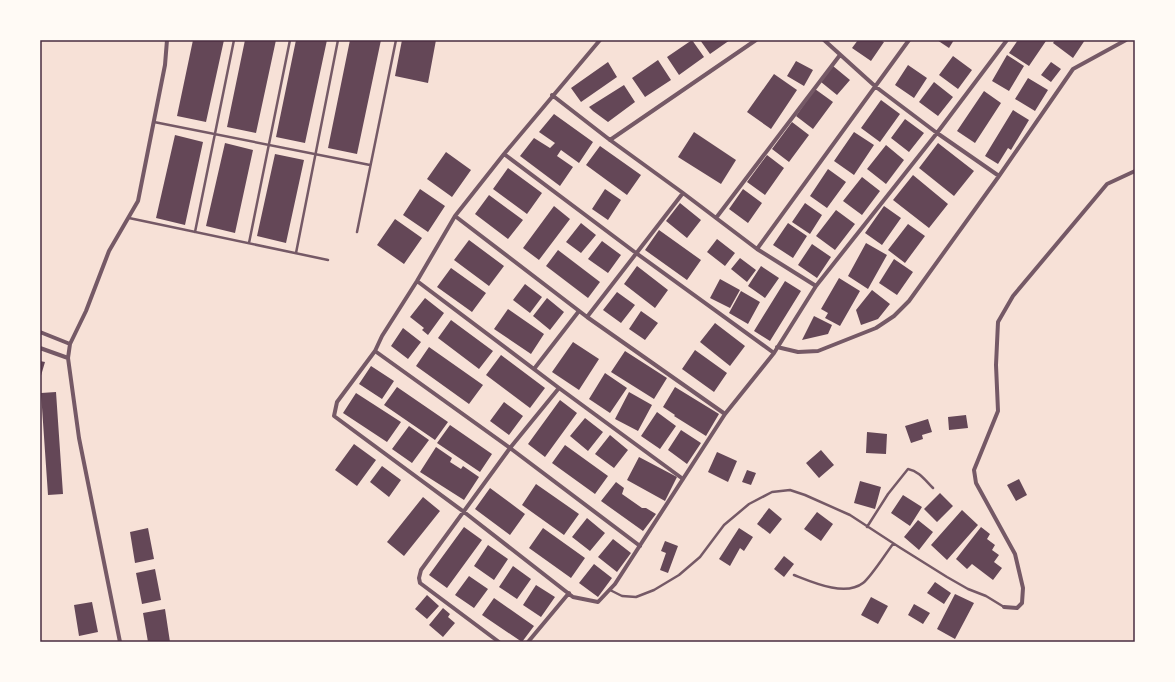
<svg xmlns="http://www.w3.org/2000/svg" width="1175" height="682" viewBox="0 0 1175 682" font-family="'Noto Serif',serif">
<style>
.building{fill:#644757}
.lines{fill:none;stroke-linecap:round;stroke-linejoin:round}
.service{stroke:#755966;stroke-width:2.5}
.minor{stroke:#755966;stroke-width:4}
.neatline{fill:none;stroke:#4a2c40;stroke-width:1.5}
</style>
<rect width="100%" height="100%" fill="#f7e1d7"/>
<path class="building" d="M 193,40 L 224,40 L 206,122 L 177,116 Z
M 245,40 L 276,40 L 256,133 L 227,127 Z
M 296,40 L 327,40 L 305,143 L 276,137 Z
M 350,40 L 381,40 L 357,154 L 328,148 Z
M 402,40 L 436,40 L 428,83 L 395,76 Z
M 692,40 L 704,57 L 679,75 L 667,57 Z
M 700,40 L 730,40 L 710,54 Z
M 858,40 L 880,40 L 884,42 L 871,61 L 852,48 Z
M 937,40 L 954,40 L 949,48 Z
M 1018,40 L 1046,41 L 1029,66 L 1009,53 Z
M 1055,40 L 1085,40 L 1073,58 L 1053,43 Z
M 1007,55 L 1024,66 L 1009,91 L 992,81 Z
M 953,56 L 972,70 L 958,89 L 939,75 Z
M 658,60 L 671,80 L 645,97 L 632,78 Z
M 796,61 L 813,70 L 804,86 L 787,76 Z
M 608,62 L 617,77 L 581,102 L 571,88 Z
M 1051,62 L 1061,69 L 1051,82 L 1041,75 Z
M 908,65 L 927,78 L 914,98 L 895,85 Z
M 833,66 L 850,80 L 837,95 L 821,82 Z
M 774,74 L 797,90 L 771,129 L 747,112 Z
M 1028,78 L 1048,90 L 1035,111 L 1015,99 Z
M 934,82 L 953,97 L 938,116 L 919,102 Z
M 624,85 L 635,102 L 608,122 L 593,111 L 589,107 Z
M 815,89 L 833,102 L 813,129 L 796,116 Z
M 984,91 L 1001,103 L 975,143 L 957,131 Z
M 881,100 L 900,114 L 880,142 L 861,128 Z
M 1013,110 L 1029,120 L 1011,150 L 1008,148 L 998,164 L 985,156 Z
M 554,114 L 593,142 L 579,163 L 561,150 L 557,156 L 573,167 L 560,186 L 520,156 L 534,138 L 550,148 L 555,143 L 539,132 Z
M 905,119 L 924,133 L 909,152 L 891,138 Z
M 792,122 L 809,135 L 789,162 L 772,149 Z
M 694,132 L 736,160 L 721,184 L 678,157 Z
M 854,132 L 874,145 L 854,175 L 834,161 Z
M 175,135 L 203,142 L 185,225 L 156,218 Z
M 225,143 L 253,150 L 235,233 L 206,226 Z
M 938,143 L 974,171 L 954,196 L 919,168 Z
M 886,145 L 904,160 L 886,184 L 867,169 Z
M 600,146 L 641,175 L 627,195 L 586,165 Z
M 446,152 L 471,170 L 452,197 L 427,179 Z
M 275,154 L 304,160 L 286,243 L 257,236 Z
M 767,155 L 784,168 L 765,195 L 747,182 Z
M 508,168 L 542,193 L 527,214 L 493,189 Z
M 828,169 L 846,182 L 827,208 L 810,196 Z
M 913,175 L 948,204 L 929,228 L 893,200 Z
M 862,177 L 880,191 L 862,215 L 843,201 Z
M 420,189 L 445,206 L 428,232 L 403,215 Z
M 605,189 L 621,200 L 608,220 L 592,209 Z
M 743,189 L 762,203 L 748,223 L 729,209 Z
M 489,195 L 523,220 L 508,239 L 475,214 Z
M 680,203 L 701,220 L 687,238 L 666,221 Z
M 805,203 L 822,215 L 810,234 L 792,222 Z
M 554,206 L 570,219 L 539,260 L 523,248 Z
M 884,206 L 901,218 L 882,245 L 865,233 Z
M 836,210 L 855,224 L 835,250 L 816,236 Z
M 395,219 L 422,238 L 404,264 L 377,245 Z
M 581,223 L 596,235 L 581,253 L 566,242 Z
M 788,223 L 807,236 L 793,258 L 773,245 Z
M 908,224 L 925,236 L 905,263 L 888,250 Z
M 659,230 L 701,260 L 687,280 L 645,250 Z
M 717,239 L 735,253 L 725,266 L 707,252 Z
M 469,240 L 504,266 L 489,286 L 454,260 Z
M 602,241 L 621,255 L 608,273 L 588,259 Z
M 866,243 L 887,255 L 868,289 L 848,276 Z
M 812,244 L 831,257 L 817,278 L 798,265 Z
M 558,250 L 600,282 L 588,298 L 546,266 Z
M 740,258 L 756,270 L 747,282 L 731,269 Z
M 894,259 L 913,272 L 897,295 L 879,283 Z
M 637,266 L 668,290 L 655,308 L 624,284 Z
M 761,266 L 779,278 L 765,298 L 748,286 Z
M 451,268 L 486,293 L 472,312 L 437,287 Z
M 839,278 L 860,291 L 840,326 L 825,318 L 828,313 L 821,309 Z
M 720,279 L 740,290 L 730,308 L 710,298 Z
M 785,281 L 801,291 L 770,341 L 754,331 Z
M 525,284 L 542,297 L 530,313 L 513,300 Z
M 872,290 L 890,304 L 878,319 L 861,325 L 856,310 Z
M 741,291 L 760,302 L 748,324 L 729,313 Z
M 617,292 L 635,305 L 621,323 L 603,310 Z
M 425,298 L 444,313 L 428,335 L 422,330 L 424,328 L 410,317 Z
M 547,298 L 564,312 L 550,330 L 533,316 Z
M 508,309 L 544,334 L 531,354 L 494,329 Z
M 641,311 L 658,323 L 645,340 L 629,329 Z
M 814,316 L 832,325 L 828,334 L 802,340 Z
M 451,320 L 493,351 L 479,369 L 438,338 Z
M 715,323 L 745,346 L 730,366 L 700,342 Z
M 403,328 L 421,342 L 408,359 L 391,346 Z
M 573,342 L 599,359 L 579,390 L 552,372 Z
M 429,347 L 483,385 L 469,404 L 416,366 Z
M 695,350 L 727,373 L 714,392 L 682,369 Z
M 625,351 L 667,378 L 654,399 L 611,372 Z
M 501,355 L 545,388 L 530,408 L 486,375 Z
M 40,361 L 45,362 L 40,379 Z
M 371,366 L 394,381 L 382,399 L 359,384 Z
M 605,373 L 627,388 L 610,413 L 589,399 Z
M 397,387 L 448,422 L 435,440 L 384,405 Z
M 675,387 L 719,414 L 706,436 L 674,416 L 675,415 L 663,407 Z
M 56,392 L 63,494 L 48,495 L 41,393 Z
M 629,392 L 652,405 L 638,431 L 615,419 Z
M 356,393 L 401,422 L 387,442 L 343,413 Z
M 560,400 L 577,413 L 545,457 L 528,444 Z
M 504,402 L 523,416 L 509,435 L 490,421 Z
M 657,412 L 676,426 L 660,449 L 641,436 Z
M 966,415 L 968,428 L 949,430 L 948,417 Z
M 585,418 L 603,432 L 588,451 L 570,436 Z
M 928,419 L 932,432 L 922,435 L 923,439 L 911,443 L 905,426 Z
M 450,425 L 492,454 L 480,472 L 437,443 Z
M 409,426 L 429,440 L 412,463 L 392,449 Z
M 681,430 L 701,443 L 687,464 L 668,450 Z
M 867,432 L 887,434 L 886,454 L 866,453 Z
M 610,435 L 628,450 L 614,468 L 595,454 Z
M 354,444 L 376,460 L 357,486 L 335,470 Z
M 565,445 L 608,476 L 595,494 L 552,463 Z
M 436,447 L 452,458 L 450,462 L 461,469 L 463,466 L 479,477 L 464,500 L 420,472 Z
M 821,450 L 834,465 L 819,478 L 806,463 Z
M 717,452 L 737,461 L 728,482 L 708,472 Z
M 639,457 L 677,477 L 665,501 L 627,480 Z
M 382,466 L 401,480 L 389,497 L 370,482 Z
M 747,470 L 756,473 L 751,485 L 742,482 Z
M 1019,479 L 1027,495 L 1016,501 L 1007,485 Z
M 860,481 L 881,487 L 875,509 L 854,503 Z
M 616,482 L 624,488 L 622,494 L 642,508 L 646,508 L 656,514 L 643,531 L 601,501 Z
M 536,484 L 579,514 L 564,535 L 522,505 Z
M 490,488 L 525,514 L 510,535 L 475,509 Z
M 940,493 L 953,506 L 937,522 L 924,509 Z
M 903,495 L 922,507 L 910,526 L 891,513 Z
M 423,497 L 440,511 L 404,556 L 387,542 Z
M 769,508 L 782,519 L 770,534 L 757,524 Z
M 962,510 L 978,525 L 947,560 L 931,545 Z
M 817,512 L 833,524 L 821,541 L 804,529 Z
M 587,518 L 605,533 L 590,551 L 572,537 Z
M 918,520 L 933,532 L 919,550 L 904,537 Z
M 464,527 L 482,540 L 447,588 L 429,575 Z
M 981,527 L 990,534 L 987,539 L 995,545 L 992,550 L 999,555 L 994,562 L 1002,568 L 993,580 L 972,564 L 967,569 L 956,559 Z
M 148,528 L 154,559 L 135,563 L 130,532 Z
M 543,528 L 585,558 L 571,578 L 529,548 Z
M 739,528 L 753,537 L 744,551 L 740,548 L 730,566 L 719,559 Z
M 613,539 L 631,553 L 617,572 L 598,557 Z
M 665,541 L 678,546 L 668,573 L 660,570 L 666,553 L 661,551 Z
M 488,545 L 508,559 L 494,580 L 474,566 Z
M 784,556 L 794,564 L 784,577 L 774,569 Z
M 594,564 L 612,578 L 598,597 L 579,583 Z
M 513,566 L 531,579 L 517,599 L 499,587 Z
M 155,569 L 161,600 L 142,604 L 136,573 Z
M 469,576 L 488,589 L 474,608 L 455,595 Z
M 935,582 L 951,593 L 944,604 L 927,593 Z
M 536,585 L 555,597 L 541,617 L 523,605 Z
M 955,594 L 974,603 L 955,639 L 937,629 Z
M 427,595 L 439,606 L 427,619 L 415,609 Z
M 871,597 L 888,606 L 878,624 L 861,615 Z
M 494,598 L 534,626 L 522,642 L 482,615 Z
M 92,602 L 98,632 L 79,636 L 74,605 Z
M 914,604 L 930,613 L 923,624 L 908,615 Z
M 443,608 L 450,614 L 448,617 L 455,623 L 443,637 L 429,625 Z
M 165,609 L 170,642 L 148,642 L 143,613 Z"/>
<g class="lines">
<path class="service" d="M 154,122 L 370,165
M 129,218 L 328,260
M 195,232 L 234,40
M 357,232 L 396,40
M 249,243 L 290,40
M 296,253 L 338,40
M 867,527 L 888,494 L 908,469 C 919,471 925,480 933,488
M 794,575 C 812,582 845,597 863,583 C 871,577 886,553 893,544
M 610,590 L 622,596 L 636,597 L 654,590 L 679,575 L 700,557 L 724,525 L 749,504 L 772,492 L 790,490 L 805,495 L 850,515 L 899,547 L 947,577 L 968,589 L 986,596 L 1004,607"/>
<path class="minor" d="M 600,40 L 504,154 L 455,216 L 417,281 L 382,336 L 375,351 L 337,402 L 334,416 L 464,512 L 573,597 L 598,602 L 615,584 L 725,414 L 774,353 L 816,286 L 937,133 L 1007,40
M 824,40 L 876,87 L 937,133 L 999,176
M 552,95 L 610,140 L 683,193 L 757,249 L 816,286
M 610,140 L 756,40
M 504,154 L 636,253 L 774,353
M 455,216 L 587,317 L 725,414
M 716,218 L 840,55
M 757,249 L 909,40
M 417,281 L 559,388 L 683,479
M 587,317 L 683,193
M 40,332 L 70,344
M 777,347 L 798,352 L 818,351 L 876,328 L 894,316 L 909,301 L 999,176 L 1073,69 L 1126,40
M 40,348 L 68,358
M 375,351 L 510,448 L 640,546
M 534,369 L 579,311
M 1004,607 L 1017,608 L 1022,603 L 1023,588 L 1015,554 L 976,483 L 974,470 L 998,411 L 996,365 L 998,322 L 1013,296 L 1107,184 L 1135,171
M 120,642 L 79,438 L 68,358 L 70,344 L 86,311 L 109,251 L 138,201 L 165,65 L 167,40
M 499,642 L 420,583 L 419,578 L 421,570 L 510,448 L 559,388
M 528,642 L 569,593"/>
</g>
<rect width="1175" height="682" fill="none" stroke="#fffaf5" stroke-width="82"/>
<rect x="41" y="41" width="1093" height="600" class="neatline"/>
</svg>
